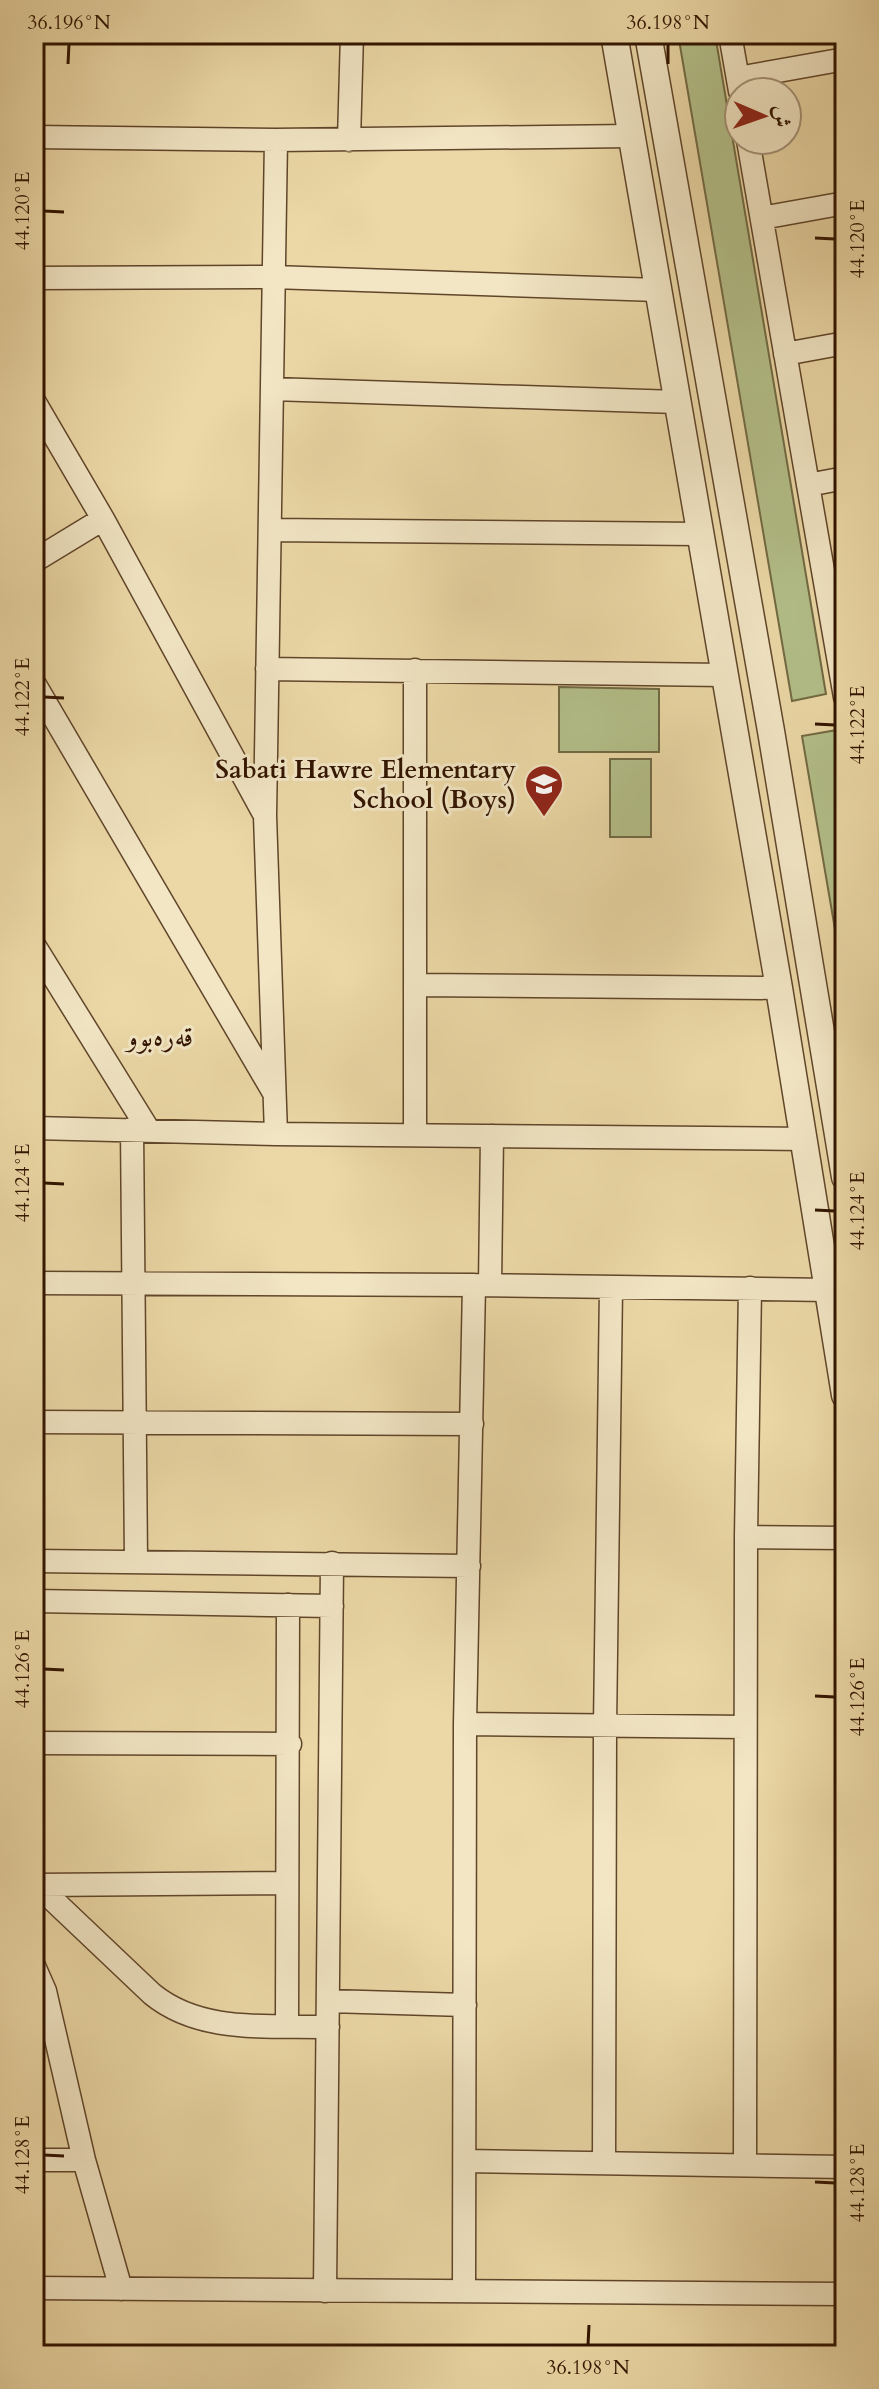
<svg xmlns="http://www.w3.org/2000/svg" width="879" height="2389" viewBox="0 0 879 2389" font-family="Cardo,Amiri,serif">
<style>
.green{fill:#b3bf89;stroke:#726a44;stroke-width:2}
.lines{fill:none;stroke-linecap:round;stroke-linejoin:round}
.minor-casing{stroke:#60452a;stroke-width:25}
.tertiary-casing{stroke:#60452a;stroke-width:29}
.minor{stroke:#f2e6c5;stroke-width:22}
.tertiary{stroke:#f2e6c5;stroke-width:26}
.ticks{fill:none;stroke:#321400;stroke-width:3}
.labels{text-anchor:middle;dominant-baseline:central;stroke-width:6;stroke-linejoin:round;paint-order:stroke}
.poi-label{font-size:26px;font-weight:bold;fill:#321400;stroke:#f2e6c5;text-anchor:end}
.neighbourhood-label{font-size:28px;fill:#321400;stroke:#f2e6c5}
.neatline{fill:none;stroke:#321400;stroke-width:3}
.ticks-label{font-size:20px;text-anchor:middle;fill:#321400}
</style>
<rect width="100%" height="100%" fill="#ebd8a6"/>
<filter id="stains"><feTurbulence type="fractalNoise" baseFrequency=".0025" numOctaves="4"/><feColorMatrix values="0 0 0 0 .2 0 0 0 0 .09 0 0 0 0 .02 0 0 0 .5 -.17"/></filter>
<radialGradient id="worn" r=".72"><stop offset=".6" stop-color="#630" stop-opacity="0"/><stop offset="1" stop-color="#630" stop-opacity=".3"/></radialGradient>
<path class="green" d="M 678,34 L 715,34 L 826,694 L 792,701 Z
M 559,687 L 659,689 L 659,752 L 559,752 Z
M 837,730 L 845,777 L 845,988 L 802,736 Z
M 610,759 L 651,759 L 651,837 L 610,837 Z"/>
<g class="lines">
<g class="minor-casing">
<path id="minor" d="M 730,34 L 740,91
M 738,78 L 845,59
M 34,137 L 276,140 L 631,136
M 349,140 L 352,34
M 748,140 L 845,697
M 762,218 L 845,203
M 34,278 L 273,277 L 658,290
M 785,354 L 845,343
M 272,389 L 677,402
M 34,401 L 103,519 L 263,812
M 808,485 L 845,478
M 270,530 L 700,534
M 34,561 L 103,519
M 267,669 L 724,675
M 34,683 L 274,1093
M 34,945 L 148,1129
M 417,985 L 779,988
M 34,1128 L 276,1134 L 804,1139
M 132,1129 L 136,1562
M 276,1134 L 265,816 L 276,140
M 415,1135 L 415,670
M 34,1283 L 474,1285 L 829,1290
M 490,1285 L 492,1136
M 34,1422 L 472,1424
M 746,1537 L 845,1538
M 34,1561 L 469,1566
M 34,1601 L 332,1606
M 465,1724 L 745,1727
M 34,1743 L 290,1744
M 34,1882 L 152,1994 C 201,2034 268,2025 328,2027
M 37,1885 L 287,1883
M 34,1966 L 45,1991 L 84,2160 L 121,2289
M 329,2001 L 465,2005
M 287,2026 L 288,1605
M 34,2160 L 84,2160
M 465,2161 L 845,2167
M 604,2162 L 605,1726 L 611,1288
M 745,2164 L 746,1537 L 750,1288
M 34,2288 L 845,2294
M 464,2290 L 465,1724 L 474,1285
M 325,2291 L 332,1563"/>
</g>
<g class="tertiary-casing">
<path id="tertiary" d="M 614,34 L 779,988 L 845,1395
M 648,34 L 771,731 L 845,1177"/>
</g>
<use href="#minor" class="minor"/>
<use href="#tertiary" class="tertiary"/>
</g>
<path class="ticks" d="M 68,64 L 69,44M 668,64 L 668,44M 44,211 L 64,212M 815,238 L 835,239M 44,697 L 64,698M 815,724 L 835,725M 44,1183 L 64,1184M 815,1210 L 835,1211M 44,1669 L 64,1670M 815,1696 L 835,1697M 44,2155 L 64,2156M 815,2182 L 835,2183M 588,2345 L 589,2325"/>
<defs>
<g id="school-pin" transform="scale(2)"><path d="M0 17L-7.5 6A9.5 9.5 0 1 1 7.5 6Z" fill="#8f2418" stroke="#f2e6c5"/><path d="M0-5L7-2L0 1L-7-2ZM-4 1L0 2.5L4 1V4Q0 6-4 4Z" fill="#fff"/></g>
</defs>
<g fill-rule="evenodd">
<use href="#school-pin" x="544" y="784"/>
</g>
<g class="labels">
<g class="poi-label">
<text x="516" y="769">Sabati Hawre Elementary<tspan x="516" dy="30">School (Boys)</tspan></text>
</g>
<g class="neighbourhood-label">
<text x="160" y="1037">قەرەبوو</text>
</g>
</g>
<rect width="879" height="2389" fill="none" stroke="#ebd8a6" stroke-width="88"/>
<g transform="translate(763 116) rotate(92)"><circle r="38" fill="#f2e6c5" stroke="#a59276" stroke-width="2"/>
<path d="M0-6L14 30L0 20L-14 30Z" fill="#8f2418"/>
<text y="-12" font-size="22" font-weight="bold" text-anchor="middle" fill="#321400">ش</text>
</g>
<rect x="44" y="44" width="791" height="2301" class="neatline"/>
<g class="ticks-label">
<text x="69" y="29">36.196°N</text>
<text x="668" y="29">36.198°N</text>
<text transform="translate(22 211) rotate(-90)" y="7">44.120°E</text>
<text transform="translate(857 239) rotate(-90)" y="7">44.120°E</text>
<text transform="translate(22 697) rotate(-90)" y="7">44.122°E</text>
<text transform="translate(857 725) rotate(-90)" y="7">44.122°E</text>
<text transform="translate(22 1183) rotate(-90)" y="7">44.124°E</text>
<text transform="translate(857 1211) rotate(-90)" y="7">44.124°E</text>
<text transform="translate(22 1669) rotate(-90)" y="7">44.126°E</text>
<text transform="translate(857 1697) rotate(-90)" y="7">44.126°E</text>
<text transform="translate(22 2155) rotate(-90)" y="7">44.128°E</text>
<text transform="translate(857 2183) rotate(-90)" y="7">44.128°E</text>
<text x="588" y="2374">36.198°N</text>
</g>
<rect width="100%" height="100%" filter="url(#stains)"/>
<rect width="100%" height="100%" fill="url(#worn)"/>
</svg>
